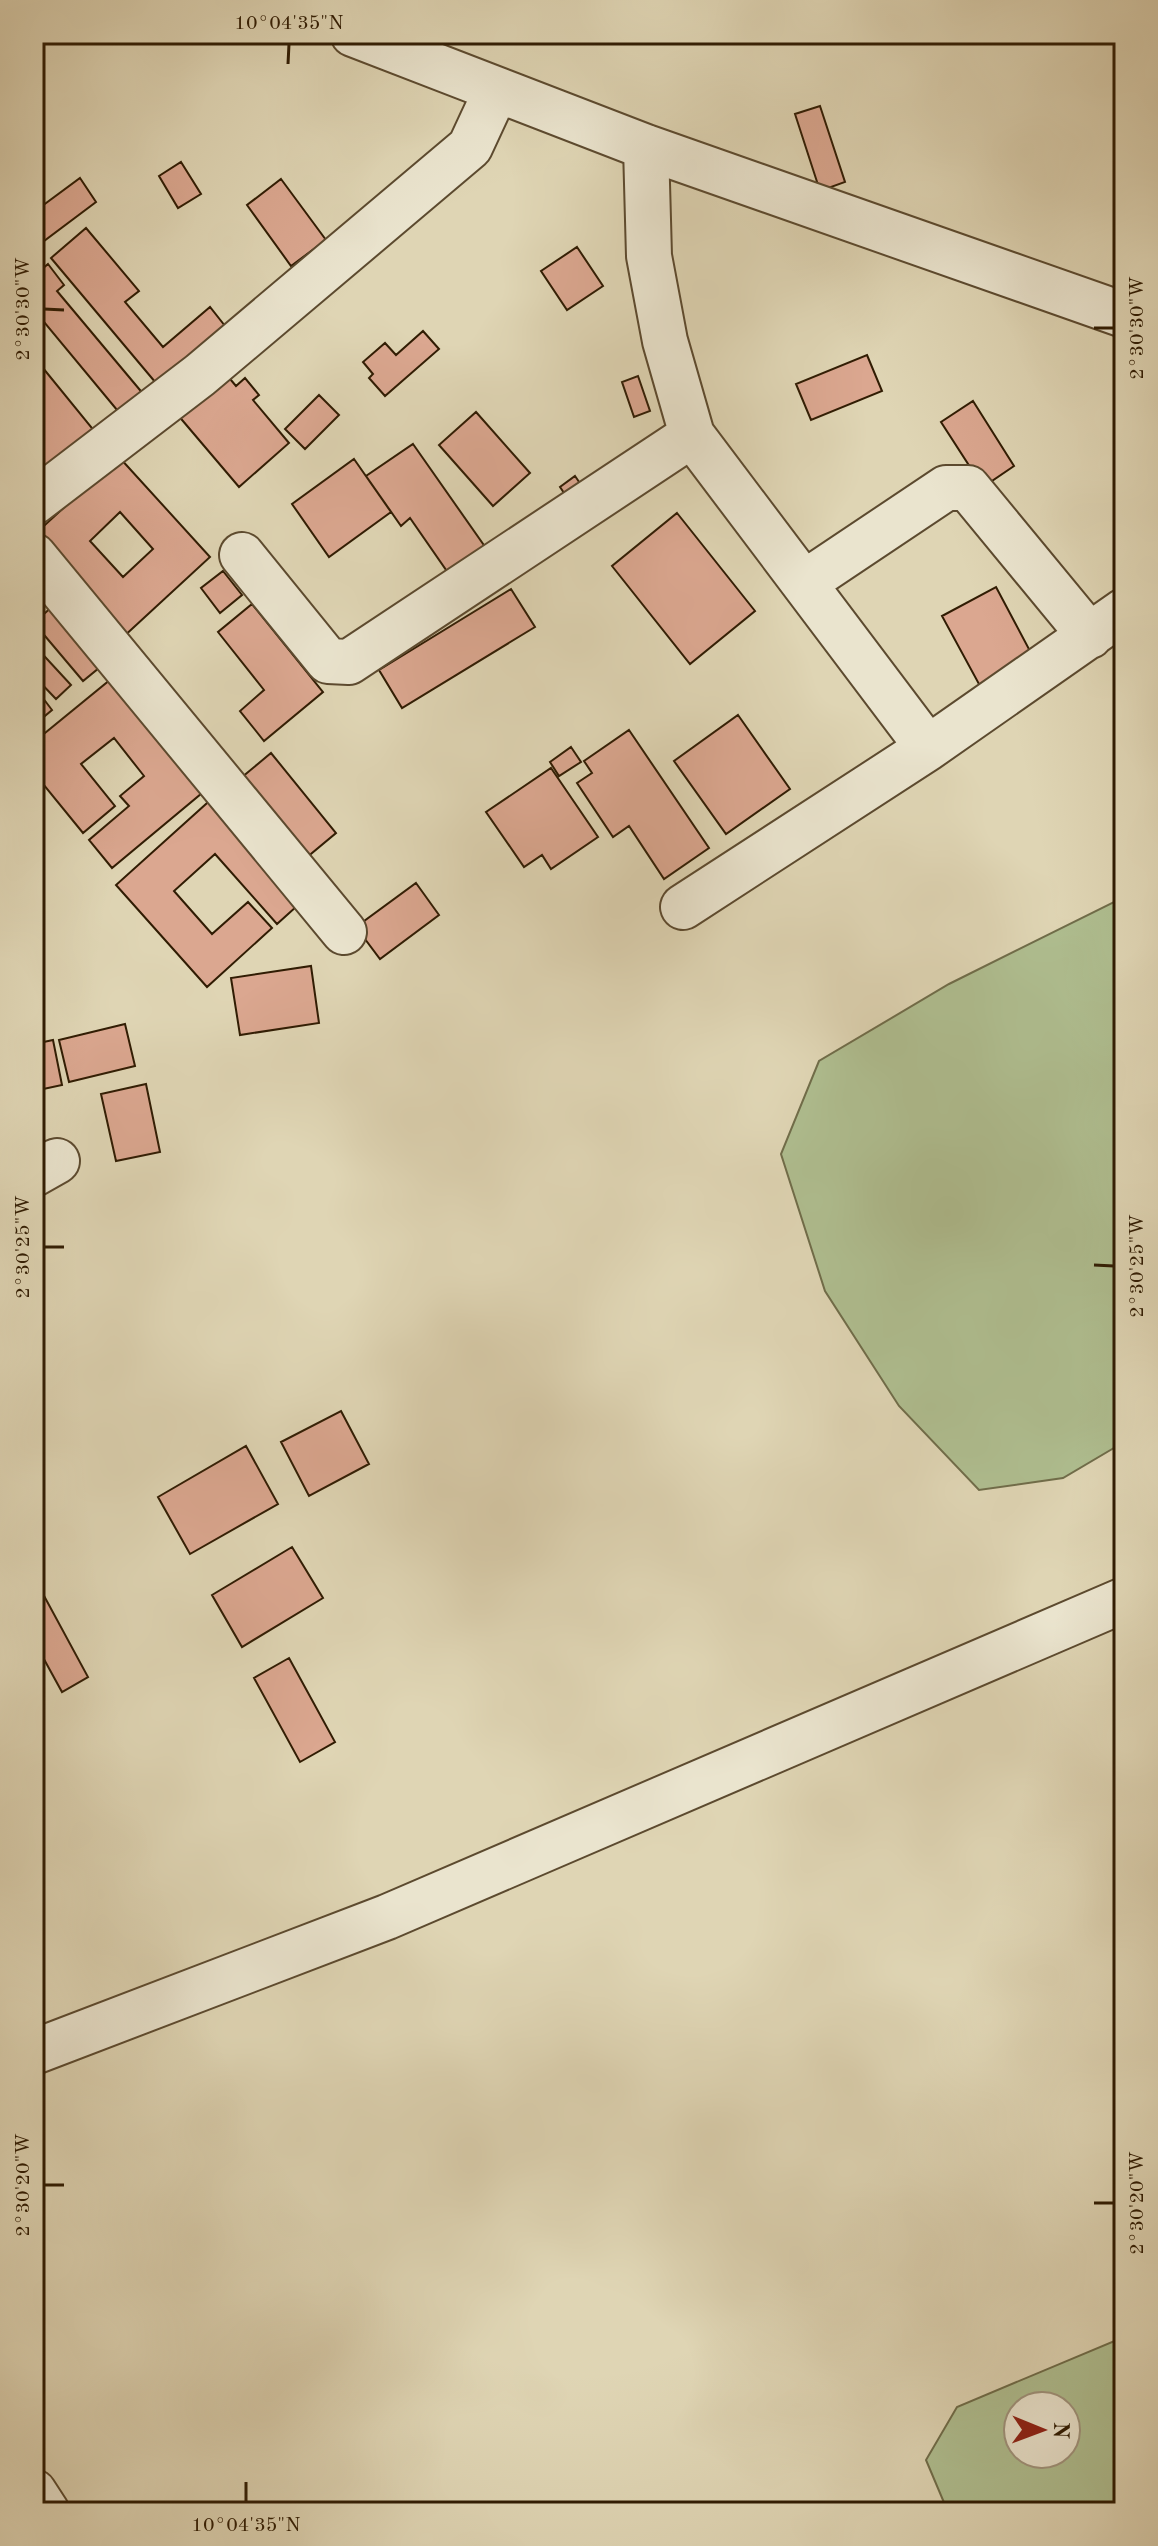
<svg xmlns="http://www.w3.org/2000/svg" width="1158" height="2546" viewBox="0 0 1158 2546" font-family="'Old Standard TT',serif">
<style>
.green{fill:#afbe90;stroke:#706d4a;stroke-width:2;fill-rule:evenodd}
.building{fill:#dba790;stroke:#301c03;stroke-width:2;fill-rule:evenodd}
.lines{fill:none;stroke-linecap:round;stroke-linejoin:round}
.minor-casing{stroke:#5c4a2f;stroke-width:48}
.minor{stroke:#eae4ce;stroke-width:44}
.ticks{fill:none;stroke:#301c03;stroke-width:3}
.neatline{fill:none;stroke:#301c03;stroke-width:3}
.ticks-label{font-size:20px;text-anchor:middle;fill:#301c03}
</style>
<rect width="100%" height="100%" fill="#dfd5b4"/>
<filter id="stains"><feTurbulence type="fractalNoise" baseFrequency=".0025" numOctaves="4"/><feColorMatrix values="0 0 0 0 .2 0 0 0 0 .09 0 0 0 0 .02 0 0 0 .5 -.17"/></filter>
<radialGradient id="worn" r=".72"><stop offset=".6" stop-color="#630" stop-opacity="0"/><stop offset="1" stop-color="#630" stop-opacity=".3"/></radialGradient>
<path class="green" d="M 1124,897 L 1124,1442 L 1063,1478 L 979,1490 L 899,1406 L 825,1291 L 781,1154 L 819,1061 L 949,984 Z
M 1124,2337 L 1124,2512 L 948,2512 L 926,2460 L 957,2407 ZM 1018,2406 L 1066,2406 L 1066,2454 L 1018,2454 Z"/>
<path class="building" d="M 820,106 L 845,182 L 820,191 L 795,114 Z
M 181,162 L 201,194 L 178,208 L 159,176 Z
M 80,178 L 96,202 L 36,247 L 34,212 Z
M 281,179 L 326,240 L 291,266 L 247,205 Z
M 86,228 L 139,291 L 125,302 L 163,347 L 210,307 L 229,331 L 161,389 L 51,258 Z
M 577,247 L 603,286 L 567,310 L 541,271 Z
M 48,264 L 64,285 L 57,291 L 150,402 L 127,422 L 34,310 L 34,276 Z
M 423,331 L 439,349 L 385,396 L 369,378 L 373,374 L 363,362 L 385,343 L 396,355 Z
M 867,355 L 882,391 L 811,420 L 796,384 Z
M 34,357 L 96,433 L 34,484 L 34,434 L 38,430 L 34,425 Z
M 225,373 L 236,386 L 245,378 L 259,395 L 253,400 L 289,443 L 239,487 L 177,414 Z
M 638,376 L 650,411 L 634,417 L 622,382 Z
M 319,395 L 339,415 L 305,449 L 285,429 Z
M 973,401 L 1014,466 L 983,487 L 941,422 Z
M 476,412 L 530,473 L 493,506 L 439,445 Z
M 413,444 L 488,551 L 451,577 L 410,518 L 401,526 L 366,476 Z
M 119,457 L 210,557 L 121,639 L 34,535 ZM 120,512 L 153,549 L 123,577 L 90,541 Z
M 354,459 L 391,512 L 329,557 L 292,504 Z
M 575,476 L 588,495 L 573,506 L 560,487 Z
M 677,513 L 755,611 L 690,664 L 612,566 Z
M 223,571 L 242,595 L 220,613 L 201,588 Z
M 34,580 L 51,600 L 35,615 L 34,614 Z
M 996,587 L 1039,668 L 986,697 L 942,616 Z
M 511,589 L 535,627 L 402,708 L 379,670 Z
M 55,604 L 105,663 L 83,681 L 34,623 Z
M 252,604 L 323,692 L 264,741 L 240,711 L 264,690 L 218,632 Z
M 35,646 L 71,685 L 56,699 L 34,676 Z
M 116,675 L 208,788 L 112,868 L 89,840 L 129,806 L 120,796 L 144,776 L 114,738 L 81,764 L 115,806 L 83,833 L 34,773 L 34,742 Z
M 36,689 L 52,710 L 34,725 L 34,691 Z
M 738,715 L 790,789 L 726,834 L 674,761 Z
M 629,730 L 709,848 L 664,879 L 629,826 L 613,837 L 577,783 L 592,773 L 584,761 Z
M 571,747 L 581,762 L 559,776 L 550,762 Z
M 271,753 L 336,833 L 300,863 L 235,783 Z
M 551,768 L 598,837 L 551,869 L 542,855 L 524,867 L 486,812 Z
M 216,795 L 307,897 L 277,924 L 215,854 L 174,891 L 212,934 L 248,902 L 272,928 L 207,987 L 116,885 Z
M 416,883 L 439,915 L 380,959 L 356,927 Z
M 311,966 L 319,1023 L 240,1035 L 231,978 Z
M 125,1024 L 135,1066 L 69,1082 L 59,1040 Z
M 53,1040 L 62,1085 L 34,1091 L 34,1044 Z
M 146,1084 L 160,1152 L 116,1161 L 101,1094 Z
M 341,1411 L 369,1464 L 309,1496 L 281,1442 Z
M 246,1446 L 278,1504 L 190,1554 L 158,1497 Z
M 292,1547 L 323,1598 L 242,1647 L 212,1595 Z
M 36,1581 L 88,1677 L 62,1692 L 34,1641 L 34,1582 Z
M 289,1658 L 335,1742 L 300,1762 L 254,1678 Z"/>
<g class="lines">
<g class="minor-casing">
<path id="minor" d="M 353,34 L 646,147 L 1124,315
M 646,147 L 649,256 L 665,341 L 692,435 L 928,748 L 1124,611
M 34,502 L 200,375 L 470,147 L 496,91
M 242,555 L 328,661 L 349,662 L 692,435
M 34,556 L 344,932
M 804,583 L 946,488 L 968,488 L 1090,636
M 683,907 L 928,748
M 34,1174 L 57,1161
M 34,2052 L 387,1917 L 1124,1600
M 34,2492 L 47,2512"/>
</g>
<use href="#minor" class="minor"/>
</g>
<path class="ticks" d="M 288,64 L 289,44M 44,309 L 64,310M 1094,328 L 1114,328M 44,1247 L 64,1247M 1094,1265 L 1114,1266M 44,2185 L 64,2185M 1094,2203 L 1114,2203M 246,2502 L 246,2482"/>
<rect width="1158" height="2546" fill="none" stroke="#dfd5b4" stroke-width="88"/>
<g transform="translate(1042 2430) rotate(91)"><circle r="38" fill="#eae4ce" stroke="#a0947d" stroke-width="2"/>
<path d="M0-6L14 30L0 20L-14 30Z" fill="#8f2418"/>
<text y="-12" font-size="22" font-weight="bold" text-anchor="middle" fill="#301c03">N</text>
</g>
<rect x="44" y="44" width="1070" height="2458" class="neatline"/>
<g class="ticks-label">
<text x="289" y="29">10°04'35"N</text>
<text transform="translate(22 309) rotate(-90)" y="7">2°30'30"W</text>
<text transform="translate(1136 328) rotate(-90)" y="7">2°30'30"W</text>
<text transform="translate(22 1247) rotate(-90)" y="7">2°30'25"W</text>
<text transform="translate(1136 1266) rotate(-90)" y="7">2°30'25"W</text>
<text transform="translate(22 2185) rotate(-90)" y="7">2°30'20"W</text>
<text transform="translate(1136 2203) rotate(-90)" y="7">2°30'20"W</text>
<text x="246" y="2531">10°04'35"N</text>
</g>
<rect width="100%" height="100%" filter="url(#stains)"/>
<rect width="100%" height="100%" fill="url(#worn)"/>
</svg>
